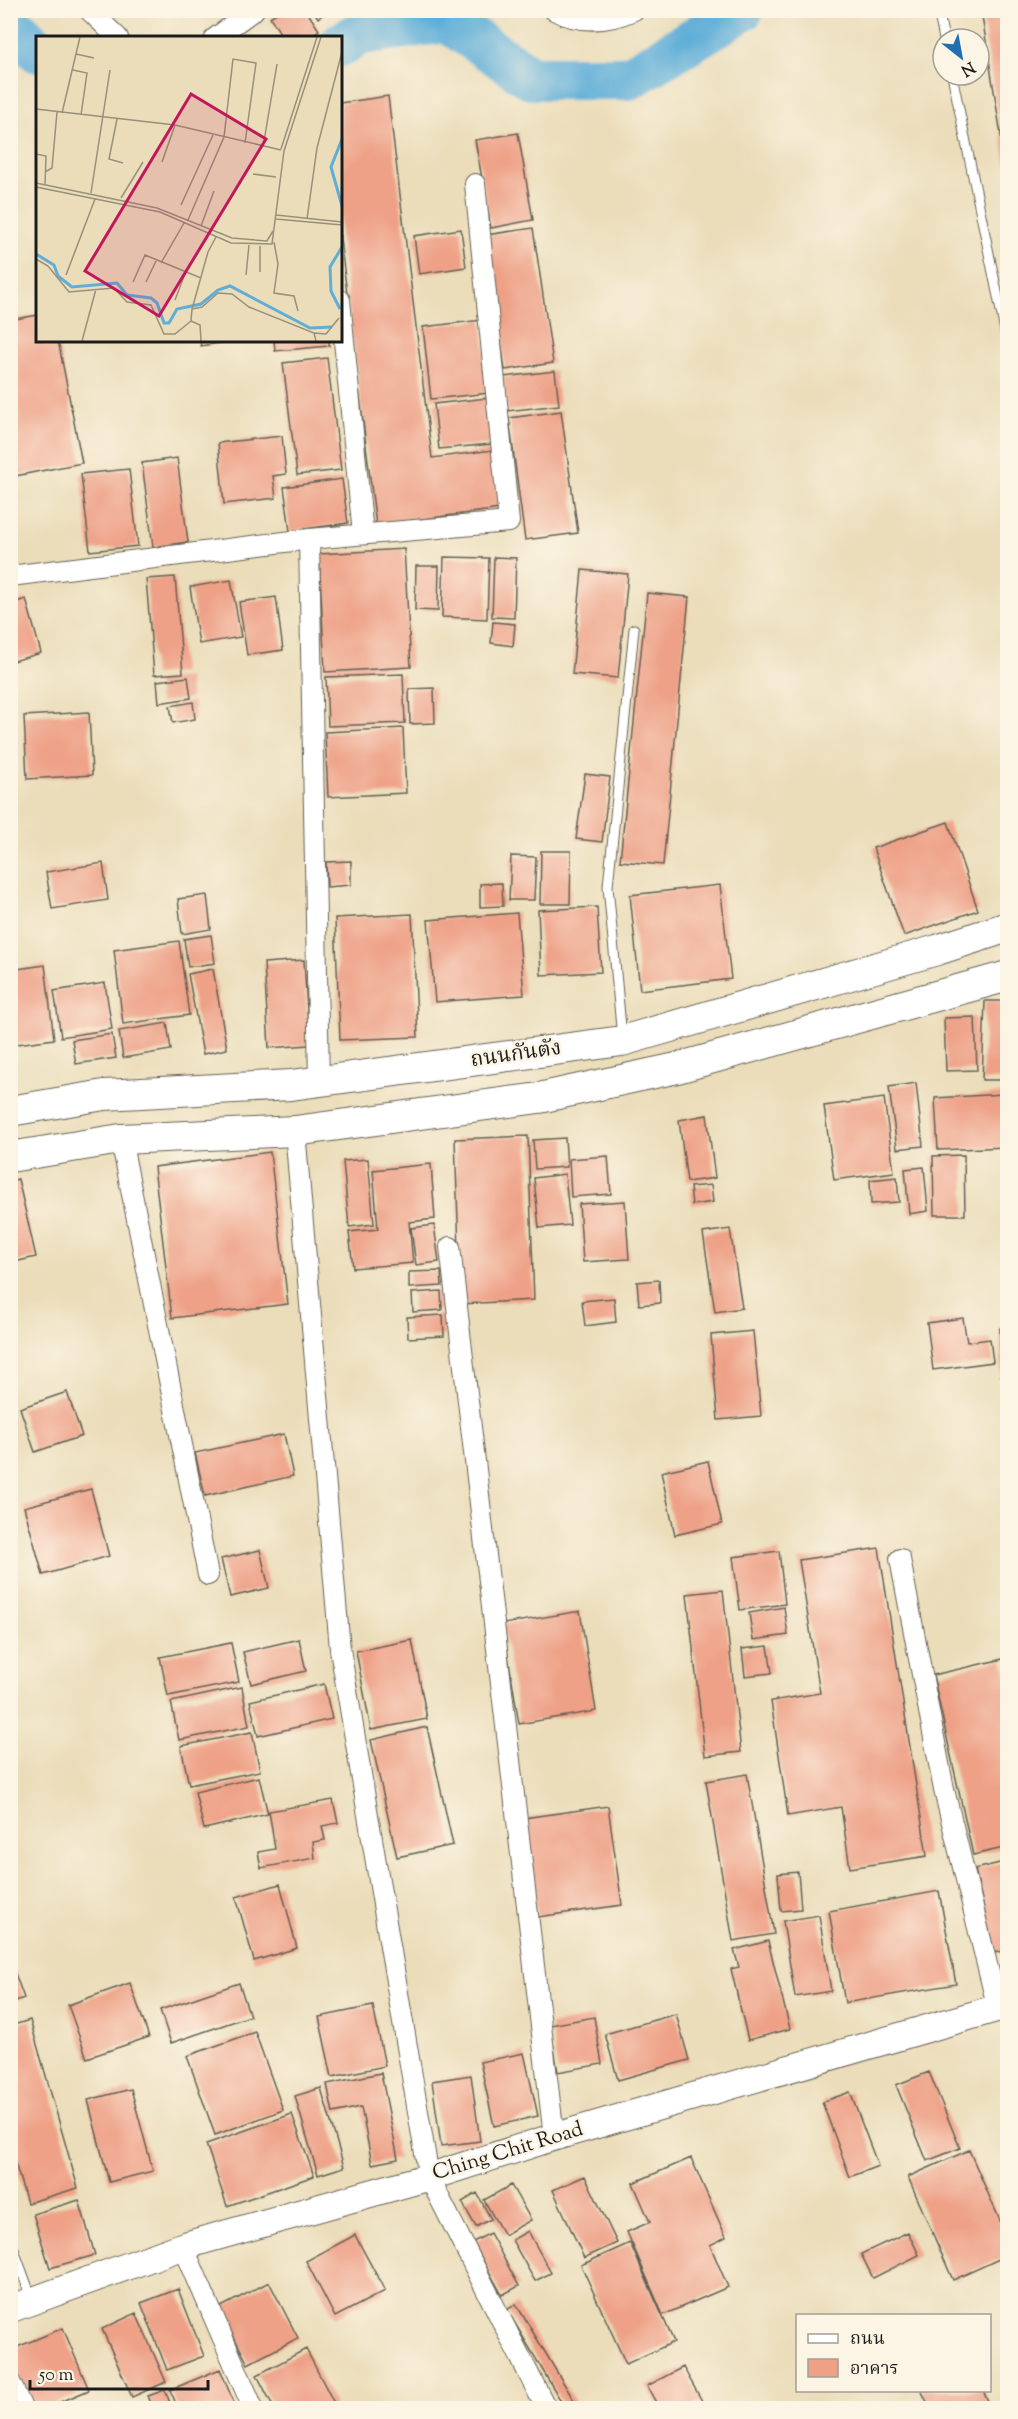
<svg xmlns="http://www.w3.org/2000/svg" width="1018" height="2419" viewBox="0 0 1018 2419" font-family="'Sorts Mill Goudy','Noto Serif Thai',serif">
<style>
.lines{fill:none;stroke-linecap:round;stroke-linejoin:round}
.river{stroke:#5eaed8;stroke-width:44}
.building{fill:#eea187}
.lane-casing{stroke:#646053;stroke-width:11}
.street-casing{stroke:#646053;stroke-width:22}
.secondary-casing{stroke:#646053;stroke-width:29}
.primary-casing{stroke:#646053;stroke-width:32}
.lane{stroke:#fff;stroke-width:9}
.street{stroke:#fff;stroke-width:20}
.secondary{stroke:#fff;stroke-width:27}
.primary{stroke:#fff;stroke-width:30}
.labels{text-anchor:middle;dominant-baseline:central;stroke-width:5;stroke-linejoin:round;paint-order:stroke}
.street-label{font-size:21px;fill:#1c1c1c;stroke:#fcf5e5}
.inset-river{fill:none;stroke:#5eaed8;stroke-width:3}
.inset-road{fill:none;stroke:#98907b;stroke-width:1.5}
.view{fill:#c2185b;fill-opacity:0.15;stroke:#c2185b;stroke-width:3}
.inset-edge{fill:none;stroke:#1c1c1c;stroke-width:3}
</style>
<rect width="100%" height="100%" fill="#fcf5e5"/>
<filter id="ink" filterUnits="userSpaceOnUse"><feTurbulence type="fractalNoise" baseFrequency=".0167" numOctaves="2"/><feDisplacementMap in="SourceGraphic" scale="12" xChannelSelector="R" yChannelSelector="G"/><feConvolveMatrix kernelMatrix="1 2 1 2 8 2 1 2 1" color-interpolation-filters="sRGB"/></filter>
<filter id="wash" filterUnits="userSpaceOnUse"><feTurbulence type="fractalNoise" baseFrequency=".008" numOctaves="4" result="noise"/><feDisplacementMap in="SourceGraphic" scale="24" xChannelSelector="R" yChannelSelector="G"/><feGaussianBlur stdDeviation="1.35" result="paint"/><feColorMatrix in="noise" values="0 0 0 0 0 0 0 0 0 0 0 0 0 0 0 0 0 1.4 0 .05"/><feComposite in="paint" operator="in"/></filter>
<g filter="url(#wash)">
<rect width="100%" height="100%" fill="#ebddba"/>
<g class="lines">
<path class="river" d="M 10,22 L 38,51
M 340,45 L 361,33 L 447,21 L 531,78 L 629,78 L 742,10"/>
</g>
<g id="blocks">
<path class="building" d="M 281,10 L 306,10 L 319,30 L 307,38 L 283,38 L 270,17 Z
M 313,10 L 330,10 L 318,18 Z
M 981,10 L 1008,10 L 1008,165 L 1006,166 Z
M 388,96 L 432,458 L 493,450 L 500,509 L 376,525 L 340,238 L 340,103 Z
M 518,133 L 533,220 L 491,228 L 475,140 Z
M 533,228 L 553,363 L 505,370 L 486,235 Z
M 461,229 L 466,267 L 419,274 L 414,236 Z
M 38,315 L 38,340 L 58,340 L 82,463 L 10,477 L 10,320 Z
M 482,320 L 490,393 L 431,399 L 423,327 Z
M 200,340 L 224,340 L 224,342 L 201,346 Z
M 274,340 L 329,340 L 329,346 L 275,351 Z
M 327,358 L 341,470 L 297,475 L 283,363 Z
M 555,371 L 559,405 L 507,411 L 503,377 Z
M 487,398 L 492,444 L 439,449 L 434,404 Z
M 561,411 L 578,533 L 525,540 L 509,418 Z
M 282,436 L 286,474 L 273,476 L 276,498 L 224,504 L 218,443 Z
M 177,458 L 188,542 L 153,547 L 142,463 Z
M 129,469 L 138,546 L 90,551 L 81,474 Z
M 342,479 L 348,523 L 290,531 L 284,487 Z
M 404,549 L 411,667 L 325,672 L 319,554 Z
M 444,557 L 489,558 L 487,619 L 442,617 Z
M 494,557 L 516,558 L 514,618 L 492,617 Z
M 416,566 L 439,566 L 438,611 L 415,610 Z
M 582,570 L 628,574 L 618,678 L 572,674 Z
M 175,577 L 183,673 L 154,675 L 146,579 Z
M 231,580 L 241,637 L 199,644 L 190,587 Z
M 647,593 L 689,597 L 663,865 L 620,861 Z
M 276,597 L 283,650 L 247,655 L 239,602 Z
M 26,599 L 41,653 L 10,662 L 10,604 Z
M 493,622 L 515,624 L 513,646 L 491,643 Z
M 403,674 L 405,723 L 328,726 L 326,677 Z
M 188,677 L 191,698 L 159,703 L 157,681 Z
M 434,688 L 435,723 L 410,724 L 409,689 Z
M 193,702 L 195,719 L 173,723 L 170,706 Z
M 89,712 L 92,775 L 27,779 L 24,716 Z
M 403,728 L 406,793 L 328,797 L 325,732 Z
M 585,774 L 610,777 L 602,842 L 576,839 Z
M 948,822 L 978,910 L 904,936 L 873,848 Z
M 541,851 L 571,851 L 570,904 L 540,904 Z
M 511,856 L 536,857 L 534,900 L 509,900 Z
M 351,861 L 351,885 L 327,887 L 326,862 Z
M 103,863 L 108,900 L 52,909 L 46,872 Z
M 502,883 L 503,906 L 480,907 L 480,884 Z
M 720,885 L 731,979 L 640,990 L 630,895 Z
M 207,895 L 211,929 L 182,934 L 178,899 Z
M 597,907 L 601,972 L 541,975 L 538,910 Z
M 517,913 L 524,995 L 435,1002 L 428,920 Z
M 412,914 L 418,1037 L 340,1040 L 335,918 Z
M 211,935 L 215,963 L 188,967 L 184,939 Z
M 179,941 L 189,1015 L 123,1024 L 114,950 Z
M 304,960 L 309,1045 L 269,1048 L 264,963 Z
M 45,965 L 54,1039 L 17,1044 L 10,992 L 10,970 Z
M 213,969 L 227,1049 L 203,1054 L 188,974 Z
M 105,983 L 112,1029 L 61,1037 L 54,991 Z
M 985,1001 L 1008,1001 L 1006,1080 L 982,1080 Z
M 975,1017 L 977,1070 L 946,1071 L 944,1018 Z
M 167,1023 L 171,1050 L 123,1058 L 119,1031 Z
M 112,1034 L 116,1058 L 76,1064 L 72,1040 Z
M 916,1083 L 923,1146 L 897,1149 L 889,1087 Z
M 1004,1094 L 1006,1147 L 938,1150 L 935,1098 Z
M 884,1098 L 894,1172 L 834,1180 L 824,1106 Z
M 707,1115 L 715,1178 L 687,1182 L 679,1120 Z
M 528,1136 L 534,1300 L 461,1304 L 455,1139 Z
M 565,1138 L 567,1167 L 535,1169 L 533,1140 Z
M 270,1152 L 288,1304 L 172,1318 L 154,1167 Z
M 964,1155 L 965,1215 L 934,1215 L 933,1156 Z
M 608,1156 L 611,1194 L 571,1197 L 569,1159 Z
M 368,1159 L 374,1224 L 349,1227 L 343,1161 Z
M 431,1164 L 435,1219 L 409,1222 L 413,1263 L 353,1268 L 349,1232 L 378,1229 L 373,1170 Z
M 924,1167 L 928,1211 L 909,1214 L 905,1169 Z
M 565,1174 L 570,1225 L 539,1228 L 534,1178 Z
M 897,1177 L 899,1202 L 871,1204 L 870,1180 Z
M 18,1179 L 36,1257 L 10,1263 L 10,1181 Z
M 711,1185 L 713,1202 L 692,1205 L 690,1187 Z
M 625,1201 L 629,1259 L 583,1262 L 579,1204 Z
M 434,1225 L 439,1262 L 416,1265 L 411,1228 Z
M 730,1229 L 742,1308 L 715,1312 L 703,1233 Z
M 441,1271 L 442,1286 L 409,1288 L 409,1272 Z
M 659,1280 L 660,1303 L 639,1305 L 637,1282 Z
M 441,1291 L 442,1310 L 413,1312 L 412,1293 Z
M 614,1298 L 616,1322 L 585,1326 L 582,1301 Z
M 443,1315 L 444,1336 L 408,1338 L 407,1317 Z
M 963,1318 L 967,1342 L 990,1339 L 993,1362 L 933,1370 L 927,1323 Z
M 1000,1328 L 1008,1328 L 1008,1376 L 1001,1376 Z
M 753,1331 L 761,1416 L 718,1420 L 711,1335 Z
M 67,1392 L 82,1436 L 35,1452 L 20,1408 Z
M 284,1434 L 293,1476 L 205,1496 L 195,1453 Z
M 708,1461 L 722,1524 L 675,1535 L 661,1472 Z
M 91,1489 L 109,1556 L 43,1575 L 24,1507 Z
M 879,1548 L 927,1856 L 850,1868 L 841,1807 L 788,1816 L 771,1701 L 820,1693 L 799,1560 Z
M 260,1550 L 269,1588 L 230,1597 L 221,1559 Z
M 779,1551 L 785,1604 L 740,1610 L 733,1557 Z
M 723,1590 L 741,1752 L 705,1756 L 687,1594 Z
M 784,1607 L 788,1635 L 753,1640 L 749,1613 Z
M 580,1611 L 596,1711 L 519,1724 L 503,1624 Z
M 299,1639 L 306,1671 L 251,1684 L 243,1652 Z
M 412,1640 L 427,1719 L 371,1730 L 356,1651 Z
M 231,1643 L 239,1682 L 168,1696 L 160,1657 Z
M 768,1646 L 772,1673 L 745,1676 L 742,1649 Z
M 1003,1659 L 1008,1677 L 1008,1847 L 973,1855 L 933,1675 Z
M 324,1684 L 332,1719 L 258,1736 L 250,1701 Z
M 242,1687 L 249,1726 L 179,1740 L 171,1702 Z
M 427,1727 L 453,1845 L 397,1857 L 371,1740 Z
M 252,1732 L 260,1771 L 189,1785 L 181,1746 Z
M 747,1774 L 774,1934 L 733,1941 L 706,1781 Z
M 259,1777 L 268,1814 L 204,1829 L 195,1792 Z
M 333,1800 L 338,1823 L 322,1826 L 325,1840 L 313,1842 L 315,1858 L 261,1868 L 258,1852 L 275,1849 L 269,1811 Z
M 608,1806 L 622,1905 L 538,1917 L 524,1818 Z
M 1008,1861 L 1008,1950 L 994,1953 L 975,1869 Z
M 798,1872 L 801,1909 L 781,1911 L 778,1874 Z
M 280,1884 L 297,1948 L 254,1961 L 236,1897 Z
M 939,1891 L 956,1984 L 845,2003 L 829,1911 Z
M 819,1915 L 831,1991 L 795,1997 L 783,1921 Z
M 768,1941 L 790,2029 L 748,2040 L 731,1969 L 739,1967 L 734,1950 Z
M 12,1965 L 24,1998 L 10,2003 L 10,1966 Z
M 130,1983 L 149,2037 L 87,2058 L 68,2005 Z
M 239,1983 L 250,2016 L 171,2043 L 160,2010 Z
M 373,2006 L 385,2066 L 332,2077 L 319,2017 Z
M 676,2014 L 689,2060 L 618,2080 L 605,2034 Z
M 594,2017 L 602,2064 L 558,2072 L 550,2025 Z
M 30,2020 L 78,2188 L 27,2203 L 10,2146 L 10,2026 Z
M 255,2032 L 283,2110 L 215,2135 L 187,2056 Z
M 524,2053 L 538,2116 L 494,2126 L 480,2062 Z
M 929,2072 L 960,2148 L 927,2161 L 896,2085 Z
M 381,2073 L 398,2159 L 372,2164 L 361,2107 L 333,2113 L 327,2084 Z
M 471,2075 L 480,2141 L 441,2146 L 432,2081 Z
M 321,2088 L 344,2167 L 318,2175 L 295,2096 Z
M 131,2089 L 153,2171 L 109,2182 L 88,2100 Z
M 850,2092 L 878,2166 L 850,2177 L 822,2102 Z
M 292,2114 L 314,2176 L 227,2206 L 206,2144 Z
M 969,2150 L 1008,2239 L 1008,2255 L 953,2280 L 908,2177 Z
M 691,2158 L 726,2237 L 710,2245 L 728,2287 L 663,2315 L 627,2232 L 650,2222 L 633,2183 Z
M 585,2176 L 617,2243 L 584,2258 L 553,2190 Z
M 511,2185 L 531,2220 L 504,2235 L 484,2200 Z
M 477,2193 L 491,2219 L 476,2227 L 462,2202 Z
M 79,2200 L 95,2255 L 50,2268 L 33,2214 Z
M 528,2231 L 551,2273 L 535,2281 L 512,2240 Z
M 908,2232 L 919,2255 L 873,2278 L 861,2254 Z
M 490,2233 L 519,2286 L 502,2295 L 473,2242 Z
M 355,2235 L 385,2291 L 335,2317 L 306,2261 Z
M 630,2243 L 674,2342 L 626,2364 L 581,2265 Z
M 269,2282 L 298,2338 L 248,2364 L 219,2308 Z
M 178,2289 L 204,2356 L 167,2370 L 141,2303 Z
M 516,2304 L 575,2402 L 565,2408 L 507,2310 Z
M 136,2313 L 166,2382 L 132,2397 L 102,2329 Z
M 63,2328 L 89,2390 L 46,2408 L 31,2408 L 10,2360 L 10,2350 Z
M 306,2349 L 335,2405 L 330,2408 L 274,2408 L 257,2375 Z
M 683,2367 L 702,2401 L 687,2408 L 659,2408 L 647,2386 Z
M 220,2369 L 236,2408 L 178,2408 L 170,2390 Z
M 165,2390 L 172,2408 L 153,2408 L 148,2396 Z
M 921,2390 L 983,2390 L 991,2408 L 930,2408 Z"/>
</g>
</g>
<g filter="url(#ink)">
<use href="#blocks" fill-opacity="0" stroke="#646053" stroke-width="1.5"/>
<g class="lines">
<g class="lane-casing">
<path id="lane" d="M 938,10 L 944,39
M 952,75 L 1008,345
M 622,1038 L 608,886 L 634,629
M 10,2239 L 32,2299"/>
</g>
<g class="street-casing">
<path id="street" d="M 89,10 L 118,38
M 554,10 C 581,24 607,22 634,10
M 215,38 L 254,10
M 340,300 L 363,534
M 309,539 L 319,1082
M 10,576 L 309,539 L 509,522 L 475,184
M 295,1131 L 340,1649 L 429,2177 L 546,2408
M 121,1139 L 208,1575
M 450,1247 L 554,2137
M 900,1559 L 944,1790 L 998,2009
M 183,2246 L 253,2408
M 10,2382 L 22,2408"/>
</g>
<g class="secondary-casing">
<path id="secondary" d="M 10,2309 L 183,2246 L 429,2177 L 554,2137 L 1008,2005"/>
</g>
<g class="primary-casing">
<path id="primary" d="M 10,1111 L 104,1095 L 291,1085 L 622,1041 L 937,950 L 1008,927
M 10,1157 L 121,1139 L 295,1131 L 539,1098 L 677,1068 L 1008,976"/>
</g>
<use href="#lane" class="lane"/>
<use href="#street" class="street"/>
<use href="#secondary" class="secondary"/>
<use href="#primary" class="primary"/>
</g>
</g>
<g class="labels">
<g class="street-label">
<text transform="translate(516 1055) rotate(-8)">ถนนกันตัง</text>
<text transform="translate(508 2152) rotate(-17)">Ching Chit Road</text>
</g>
</g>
<g transform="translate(36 36)">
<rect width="306" height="306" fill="#ebddba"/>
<path class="inset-river" d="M 306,103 L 295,131 L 306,170M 0,218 L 18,229 L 22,240 L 36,251 L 81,247 L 91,259 L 115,262 L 121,267 L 128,287 L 133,287 L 141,273 L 165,268 L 182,254 L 194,250 L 274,292 L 296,291M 304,273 L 295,255 L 294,231 L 306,211"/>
<path class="inset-road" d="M 40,18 L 58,22M 37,34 L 51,37 L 45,79M 0,73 L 139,89 L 245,114M 26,77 L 44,1M 81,83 L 73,123 L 87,127M 227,111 L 241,28M 245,113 L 281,1M 0,118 L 10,120 L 9,149M 126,126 L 139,89M 9,136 L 16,132 L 21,76M 217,138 L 240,141M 0,147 L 121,172 L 196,202 L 231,205 L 237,195M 0,151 L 124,176 L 195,207 L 236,208 L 248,115 L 285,1M 55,157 L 74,34M 85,162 L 107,126M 145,169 L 177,99M 240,179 L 306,186M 240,183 L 306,189M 271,183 L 281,112 L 306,16M 152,184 L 188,101 L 197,23 L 220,27 L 209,107M 165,190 L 178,155M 238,206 L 242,228 L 238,257 L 258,260 L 262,275M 224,210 L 224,236M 0,223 L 12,230 L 33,256 L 78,252 L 91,266 L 115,269 L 128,298 L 139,298 L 155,285M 125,227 L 148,187M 30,239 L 59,163M 210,239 L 213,209M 97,246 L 109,219 L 165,242M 110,246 L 120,225M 139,264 L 149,238M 156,273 L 166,271 L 182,257 L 196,258 L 213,271 L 278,297 L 280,305M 278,297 L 290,298 L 303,282M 46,305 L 60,253M 165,305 L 164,289 L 155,285 L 156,273 L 172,216 L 180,201"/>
<path class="view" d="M 155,58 L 230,103 L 123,280 L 49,235 Z"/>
<rect width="306" height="306" class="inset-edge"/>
</g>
<rect width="1018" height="2419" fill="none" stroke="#fcf5e5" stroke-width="36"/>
<rect x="796" y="2314" width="195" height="78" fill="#fcf5e5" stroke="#a29e95" stroke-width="1.5"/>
<rect x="808" y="2334" width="30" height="9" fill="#ffffff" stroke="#a29e95" stroke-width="1.5"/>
<text x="850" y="2344" font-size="18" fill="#1c1c1c">ถนน</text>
<rect x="808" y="2359" width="30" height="18" fill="#eea187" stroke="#a29e95" stroke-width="1.5"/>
<text x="850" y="2374" font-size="18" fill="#1c1c1c">อาคาร</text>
<g transform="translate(961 57) rotate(149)"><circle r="28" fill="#fcf5e5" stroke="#a29e95" stroke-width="1.5"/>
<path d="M0-4.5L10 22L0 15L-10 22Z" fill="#1f6fb2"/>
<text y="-9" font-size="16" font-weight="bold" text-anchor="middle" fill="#1c1c1c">N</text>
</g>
<path d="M30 2380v9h178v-9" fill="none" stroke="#1c1c1c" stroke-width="3"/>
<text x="39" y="2380" font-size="18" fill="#1c1c1c" stroke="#fcf5e5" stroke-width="4.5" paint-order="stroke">50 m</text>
</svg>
